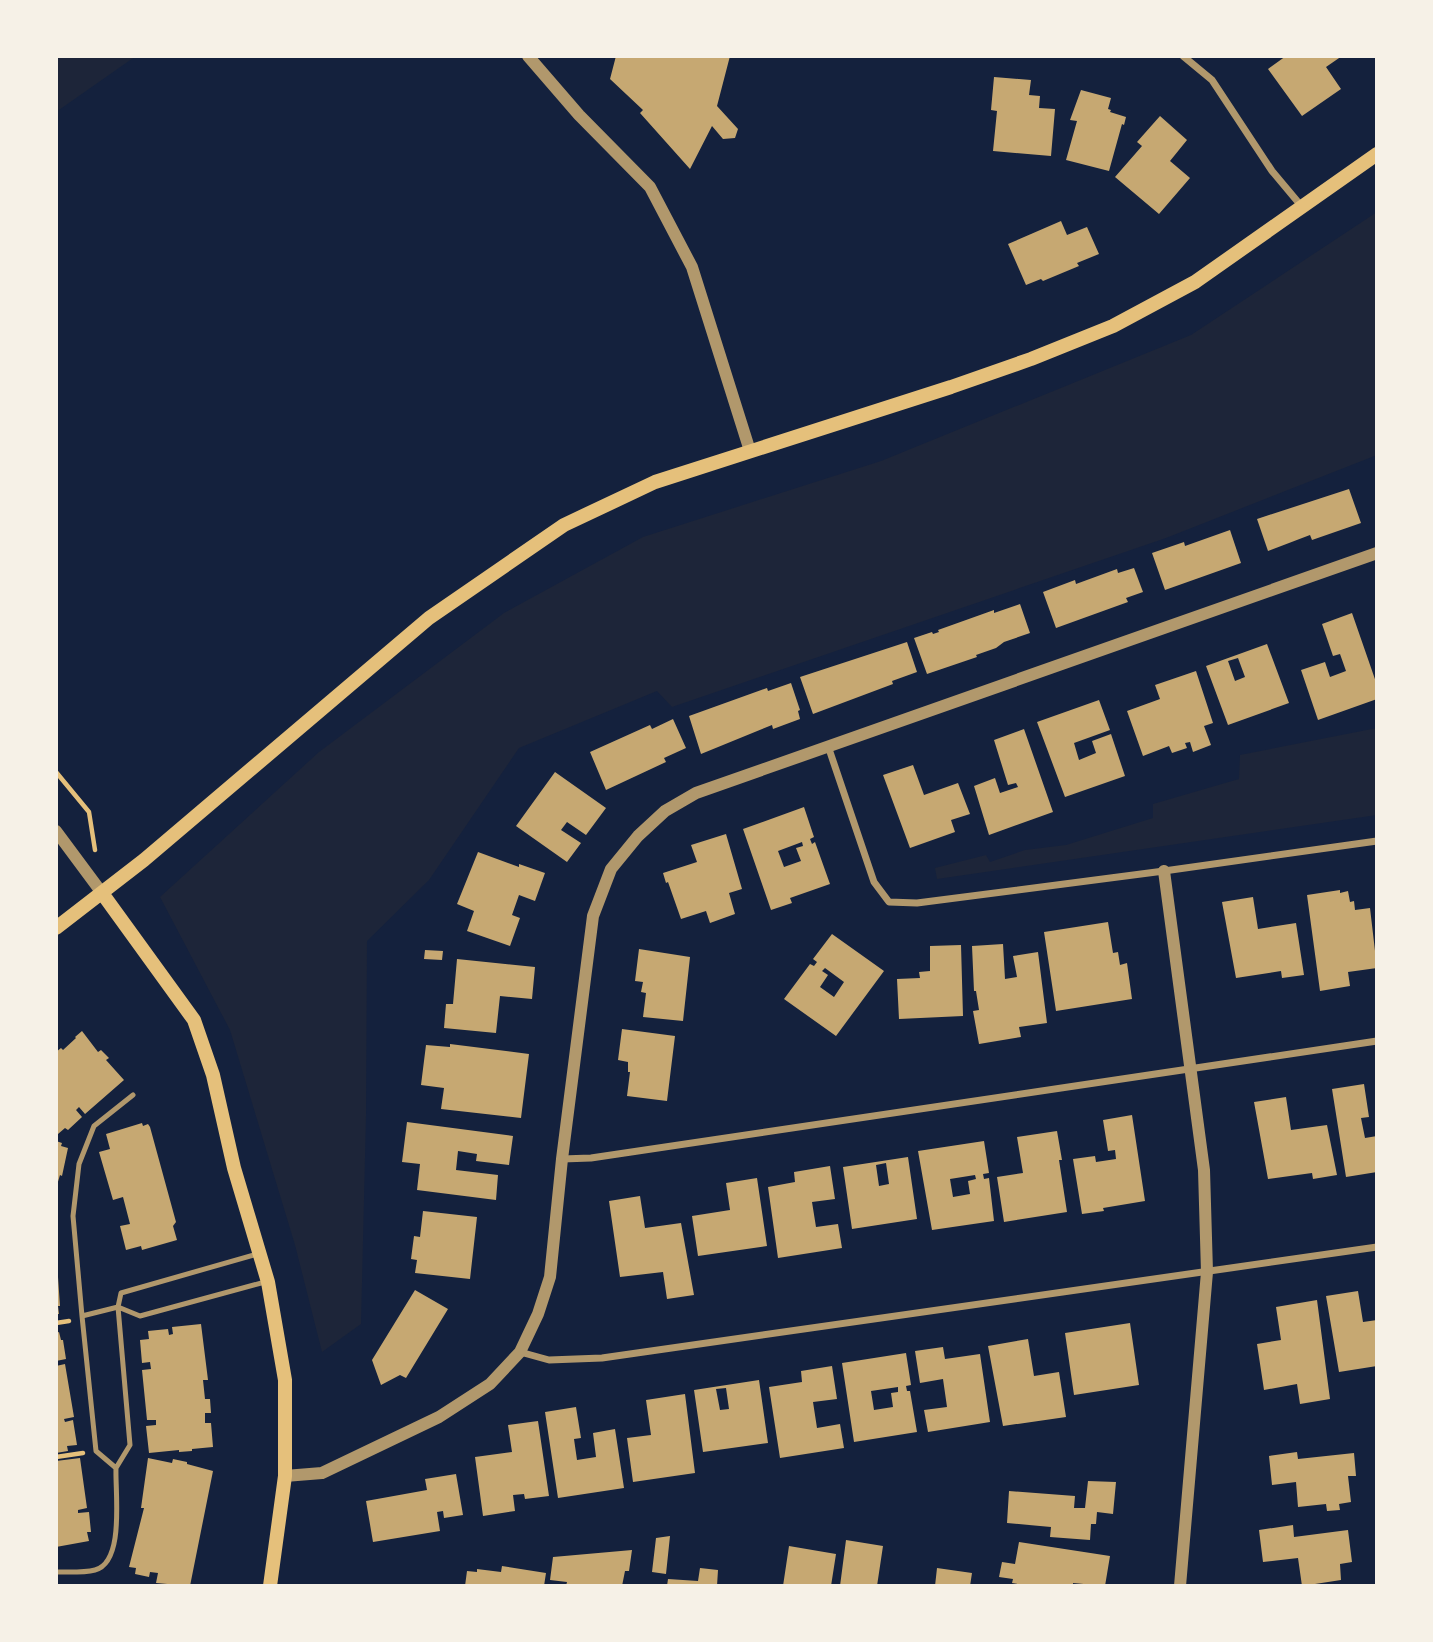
<svg xmlns="http://www.w3.org/2000/svg" width="1433" height="1642" viewBox="0 0 1433 1642" font-family="'Nunito Sans',sans-serif">
<style>
.green{fill:#1d2539}
.building{fill:#c6a872;fill-rule:evenodd}
.lines{fill:none;stroke-linecap:round;stroke-linejoin:round}
.path{stroke:#e5c07b;stroke-width:4.5}
.service{stroke:#b1986c;stroke-width:5}
.minor{stroke:#b1986c;stroke-width:7}
.tertiary{stroke:#b1986c;stroke-width:12}
.secondary{stroke:#e5c07b;stroke-width:14}
</style>
<rect width="100%" height="100%" fill="#14213d"/>
<path class="green" d="M 56,56 L 136,56 L 56,112 Z
M 1377,212 L 1377,455 L 1166,538 L 672,707 L 657,691 L 519,748 L 429,880 L 367,941 L 366,1116 L 361,1324 L 322,1352 L 295,1245 L 230,1030 L 160,897 L 319,752 L 504,613 L 643,537 L 881,461 L 1191,335 Z
M 1377,728 L 1377,815 L 937,879 L 935,868 L 986,855 L 990,862 L 1025,850 L 1066,845 L 1153,818 L 1153,804 L 1239,779 L 1240,755 Z"/>
<path class="building" d="M 616,56 L 730,56 L 717,106 L 738,129 L 735,138 L 723,139 L 712,126 L 690,169 L 640,113 L 643,110 L 610,79 Z
M 1286,56 L 1342,56 L 1326,67 L 1341,89 L 1302,116 L 1268,69 Z
M 994,77 L 1031,80 L 1029,95 L 1040,96 L 1039,108 L 1055,109 L 1051,156 L 993,151 L 997,111 L 991,110 Z
M 1081,90 L 1111,98 L 1108,109 L 1111,110 L 1110,112 L 1126,117 L 1124,125 L 1122,124 L 1109,171 L 1066,160 L 1077,121 L 1070,120 Z
M 1160,116 L 1187,140 L 1170,161 L 1190,178 L 1159,214 L 1115,177 L 1142,146 L 1137,142 Z
M 1061,221 L 1067,235 L 1087,227 L 1099,254 L 1077,263 L 1079,266 L 1043,281 L 1041,279 L 1026,285 L 1008,244 Z
M 1349,489 L 1361,523 L 1312,540 L 1310,535 L 1268,551 L 1257,519 Z
M 1230,530 L 1241,563 L 1165,590 L 1152,553 L 1184,542 L 1185,546 Z
M 1134,568 L 1143,592 L 1126,598 L 1128,602 L 1056,628 L 1043,592 L 1075,580 L 1076,584 L 1117,569 L 1118,573 Z
M 1020,604 L 1030,633 L 1004,642 L 996,648 L 976,655 L 977,657 L 927,674 L 914,638 L 932,632 L 933,634 L 939,632 L 938,630 L 994,610 L 994,613 Z
M 1352,613 L 1377,685 L 1377,699 L 1318,720 L 1301,670 L 1325,662 L 1330,677 L 1346,671 L 1340,654 L 1333,656 L 1322,624 Z
M 907,642 L 917,672 L 892,681 L 893,684 L 813,714 L 800,677 Z
M 1267,644 L 1289,703 L 1228,725 L 1206,666 ZM 1238,658 L 1245,677 L 1235,681 L 1228,661 Z
M 1196,671 L 1213,723 L 1204,726 L 1211,745 L 1193,752 L 1190,742 L 1185,743 L 1187,748 L 1172,753 L 1169,746 L 1143,756 L 1127,711 L 1160,699 L 1155,685 Z
M 791,683 L 800,710 L 798,711 L 800,719 L 773,729 L 772,725 L 701,754 L 689,716 L 767,688 L 768,691 Z
M 1099,700 L 1110,730 L 1074,743 L 1079,760 L 1096,753 L 1092,741 L 1111,734 L 1125,776 L 1065,797 L 1037,722 Z
M 673,719 L 686,748 L 664,758 L 666,762 L 606,790 L 590,752 L 650,725 L 652,729 Z
M 1024,729 L 1053,812 L 989,835 L 974,786 L 995,778 L 1000,793 L 1018,787 L 1016,783 L 1008,785 L 994,740 Z
M 913,765 L 924,795 L 958,783 L 970,814 L 951,820 L 955,832 L 910,848 L 883,775 Z
M 555,772 L 606,808 L 586,835 L 567,822 L 561,830 L 581,843 L 567,862 L 516,826 Z
M 804,807 L 814,837 L 810,839 L 812,844 L 815,842 L 830,884 L 790,898 L 792,903 L 771,910 L 743,829 ZM 802,842 L 803,846 L 796,848 L 801,861 L 784,867 L 778,851 Z
M 726,834 L 742,889 L 729,893 L 735,914 L 710,923 L 706,911 L 681,919 L 668,882 L 666,883 L 663,873 L 697,862 L 691,845 Z
M 478,852 L 519,867 L 519,864 L 545,873 L 535,901 L 519,895 L 512,915 L 520,918 L 510,946 L 467,931 L 474,911 L 457,904 Z
M 1340,890 L 1340,893 L 1348,891 L 1350,902 L 1354,901 L 1355,910 L 1370,908 L 1377,968 L 1348,972 L 1350,986 L 1320,991 L 1307,895 Z
M 1253,897 L 1258,929 L 1296,923 L 1304,975 L 1282,978 L 1281,971 L 1236,978 L 1222,902 Z
M 1108,922 L 1113,953 L 1118,952 L 1120,965 L 1127,963 L 1132,999 L 1056,1011 L 1044,932 Z
M 832,934 L 884,971 L 836,1036 L 784,999 L 810,964 L 814,966 L 817,962 L 813,959 ZM 825,968 L 844,982 L 834,997 L 820,987 L 828,975 L 822,971 Z
M 1003,944 L 1005,979 L 1017,977 L 1013,956 L 1038,952 L 1047,1023 L 1019,1027 L 1021,1037 L 979,1044 L 973,1011 L 979,1010 L 976,991 L 974,991 L 972,946 Z
M 961,945 L 963,1016 L 899,1019 L 897,979 L 920,978 L 919,972 L 930,971 L 930,946 Z
M 639,949 L 690,957 L 683,1021 L 643,1017 L 646,993 L 641,992 L 643,982 L 635,981 Z
M 425,950 L 443,951 L 442,960 L 424,959 Z
M 457,959 L 535,967 L 532,999 L 500,996 L 496,1033 L 444,1028 L 446,1004 L 453,1004 Z
M 622,1029 L 675,1036 L 667,1101 L 627,1096 L 630,1072 L 628,1072 L 628,1062 L 618,1060 Z
M 82,1031 L 98,1052 L 101,1050 L 109,1058 L 106,1060 L 124,1080 L 85,1114 L 79,1107 L 76,1110 L 82,1117 L 68,1130 L 65,1128 L 58,1134 L 56,1131 L 56,1052 L 61,1048 L 63,1050 L 76,1038 L 75,1037 Z
M 450,1044 L 529,1054 L 521,1118 L 441,1109 L 444,1088 L 421,1085 L 426,1045 L 450,1047 Z
M 1364,1084 L 1369,1117 L 1361,1118 L 1365,1138 L 1377,1136 L 1377,1172 L 1346,1177 L 1332,1089 Z
M 1286,1097 L 1291,1130 L 1327,1125 L 1337,1175 L 1313,1179 L 1312,1173 L 1268,1179 L 1254,1102 Z
M 1132,1115 L 1145,1201 L 1103,1208 L 1104,1211 L 1082,1214 L 1073,1159 L 1095,1156 L 1096,1162 L 1116,1159 L 1115,1150 L 1108,1151 L 1103,1120 Z
M 407,1122 L 513,1136 L 509,1165 L 476,1161 L 477,1154 L 458,1151 L 456,1170 L 498,1175 L 496,1200 L 417,1190 L 420,1164 L 402,1162 Z
M 142,1123 L 143,1126 L 148,1124 L 150,1127 L 176,1222 L 173,1226 L 177,1240 L 142,1250 L 141,1246 L 126,1250 L 120,1226 L 130,1224 L 123,1197 L 113,1200 L 99,1152 L 110,1149 L 106,1134 Z
M 1057,1131 L 1062,1160 L 1059,1160 L 1067,1212 L 1004,1222 L 997,1177 L 1023,1173 L 1017,1137 Z
M 56,1141 L 62,1143 L 61,1146 L 68,1148 L 62,1176 L 60,1175 L 57,1185 Z
M 984,1141 L 989,1173 L 983,1174 L 984,1179 L 989,1178 L 994,1221 L 932,1230 L 918,1151 ZM 975,1175 L 976,1179 L 968,1181 L 970,1194 L 953,1197 L 950,1179 Z
M 908,1157 L 917,1219 L 852,1229 L 843,1167 ZM 886,1163 L 889,1184 L 879,1186 L 876,1165 Z
M 830,1166 L 835,1199 L 812,1202 L 816,1227 L 838,1224 L 842,1248 L 778,1258 L 768,1187 L 795,1182 L 794,1172 Z
M 757,1178 L 767,1246 L 698,1256 L 692,1216 L 730,1210 L 726,1183 Z
M 640,1196 L 645,1228 L 681,1223 L 694,1295 L 667,1299 L 663,1272 L 620,1277 L 609,1201 Z
M 423,1211 L 477,1217 L 470,1279 L 415,1273 L 417,1260 L 411,1259 L 414,1236 L 420,1237 Z
M 56,1277 L 58,1277 L 60,1306 L 58,1306 L 59,1314 L 56,1314 Z
M 415,1290 L 448,1309 L 406,1378 L 400,1375 L 381,1385 L 372,1360 Z
M 1358,1291 L 1363,1322 L 1377,1320 L 1377,1366 L 1339,1372 L 1326,1296 Z
M 1317,1300 L 1330,1399 L 1300,1404 L 1297,1384 L 1264,1390 L 1257,1344 L 1281,1340 L 1276,1307 Z
M 1130,1323 L 1139,1385 L 1074,1395 L 1065,1333 Z
M 201,1324 L 208,1380 L 203,1380 L 205,1399 L 210,1399 L 211,1413 L 205,1413 L 205,1423 L 211,1423 L 213,1447 L 192,1449 L 192,1451 L 179,1452 L 179,1450 L 149,1453 L 146,1426 L 156,1425 L 156,1420 L 147,1420 L 142,1370 L 151,1369 L 150,1362 L 142,1363 L 140,1340 L 149,1339 L 148,1331 L 168,1329 L 169,1335 L 173,1334 L 172,1327 Z
M 59,1332 L 61,1340 L 63,1340 L 66,1359 L 56,1361 L 56,1333 Z
M 1028,1339 L 1034,1376 L 1059,1372 L 1066,1417 L 1003,1426 L 988,1346 Z
M 943,1347 L 945,1359 L 980,1354 L 990,1422 L 928,1432 L 924,1410 L 947,1407 L 943,1379 L 920,1383 L 915,1351 Z
M 906,1353 L 911,1385 L 906,1386 L 907,1391 L 910,1391 L 917,1432 L 854,1442 L 842,1363 ZM 898,1387 L 898,1392 L 891,1393 L 893,1407 L 874,1410 L 871,1391 Z
M 65,1364 L 74,1417 L 64,1419 L 65,1422 L 73,1420 L 77,1445 L 67,1446 L 68,1451 L 56,1453 L 56,1366 Z
M 832,1366 L 837,1399 L 813,1402 L 817,1428 L 840,1424 L 844,1448 L 780,1458 L 769,1387 L 802,1382 L 801,1371 Z
M 759,1380 L 768,1443 L 703,1452 L 694,1390 ZM 726,1388 L 729,1409 L 720,1410 L 716,1389 Z
M 685,1394 L 695,1473 L 633,1482 L 627,1438 L 651,1435 L 646,1400 Z
M 576,1407 L 581,1438 L 574,1439 L 577,1460 L 596,1457 L 593,1433 L 615,1429 L 624,1488 L 558,1498 L 545,1412 Z
M 538,1421 L 549,1496 L 525,1499 L 524,1494 L 513,1495 L 515,1511 L 483,1516 L 475,1457 L 512,1452 L 508,1425 Z
M 1297,1452 L 1298,1459 L 1354,1453 L 1356,1476 L 1348,1476 L 1351,1502 L 1339,1504 L 1340,1510 L 1327,1511 L 1326,1504 L 1298,1507 L 1296,1482 L 1272,1485 L 1269,1456 Z
M 80,1458 L 87,1508 L 78,1510 L 78,1513 L 89,1512 L 91,1532 L 87,1532 L 89,1541 L 56,1547 L 56,1461 Z
M 148,1458 L 172,1463 L 173,1459 L 187,1462 L 187,1464 L 213,1471 L 190,1586 L 156,1583 L 158,1573 L 150,1572 L 149,1577 L 135,1574 L 136,1568 L 129,1567 L 144,1508 L 141,1508 Z
M 456,1474 L 463,1515 L 444,1518 L 443,1511 L 437,1512 L 440,1531 L 373,1542 L 366,1501 L 427,1490 L 425,1479 Z
M 1088,1481 L 1116,1482 L 1113,1514 L 1097,1512 L 1096,1524 L 1091,1524 L 1090,1540 L 1050,1537 L 1051,1527 L 1007,1523 L 1009,1491 L 1075,1496 L 1074,1508 L 1085,1508 Z
M 1293,1525 L 1294,1537 L 1348,1530 L 1352,1562 L 1340,1564 L 1341,1580 L 1302,1586 L 1298,1558 L 1263,1562 L 1259,1530 Z
M 670,1536 L 666,1574 L 652,1572 L 656,1538 Z
M 846,1540 L 883,1546 L 877,1586 L 840,1586 Z
M 1019,1542 L 1110,1556 L 1105,1586 L 1073,1583 L 1073,1586 L 1029,1586 L 1012,1583 L 1013,1579 L 999,1577 L 1002,1562 L 1015,1564 Z
M 789,1546 L 836,1554 L 831,1586 L 783,1586 Z
M 632,1550 L 629,1571 L 625,1571 L 622,1586 L 566,1586 L 567,1582 L 550,1580 L 553,1557 Z
M 502,1566 L 546,1573 L 544,1586 L 465,1586 L 467,1571 L 477,1572 L 477,1569 L 501,1572 Z
M 700,1568 L 718,1570 L 717,1586 L 667,1586 L 668,1579 L 698,1581 Z
M 937,1568 L 972,1573 L 970,1586 L 935,1586 Z"/>
<g class="lines">
<path class="path" d="M 56,772 L 89,812 L 95,850
M 56,1323 L 69,1321
M 56,1457 L 83,1453"/>
<path class="service" d="M 257,1254 L 121,1293 L 118,1307 L 140,1316 L 265,1282
M 116,1468 L 130,1445 L 118,1307 L 82,1316 L 73,1216 L 79,1164 L 94,1126 L 133,1095
M 56,1572 C 68,1572 83,1573 95,1570 C 125,1562 115,1493 116,1468 L 96,1451 L 82,1316"/>
<path class="minor" d="M 1183,56 L 1212,80 L 1272,171 L 1303,208
M 828,746 L 874,882 L 889,902 L 917,903 L 1164,871 L 1377,841
M 562,1159 L 591,1158 L 1377,1041
M 520,1352 L 549,1360 L 602,1358 L 1377,1247"/>
<path class="tertiary" d="M 528,56 L 579,115 L 650,187 L 692,267 L 750,451
M 56,831 L 102,893
M 1164,871 L 1204,1170 L 1207,1272 L 1180,1586
M 285,1476 L 322,1473 L 439,1417 L 490,1384 L 520,1352 L 538,1314 L 550,1277 L 562,1159 L 593,916 L 611,869 L 638,836 L 665,811 L 696,793 L 1377,553"/>
<path class="secondary" d="M 102,893 L 194,1020 L 213,1075 L 234,1168 L 268,1282 L 285,1380 L 285,1476 L 270,1586
M 56,928 L 144,860 L 429,618 L 564,525 L 655,482 L 951,387 L 1031,359 L 1113,326 L 1195,282 L 1377,154"/>
</g>
<rect width="1433" height="1642" fill="none" stroke="#f6f1e7" stroke-width="116"/>
</svg>
